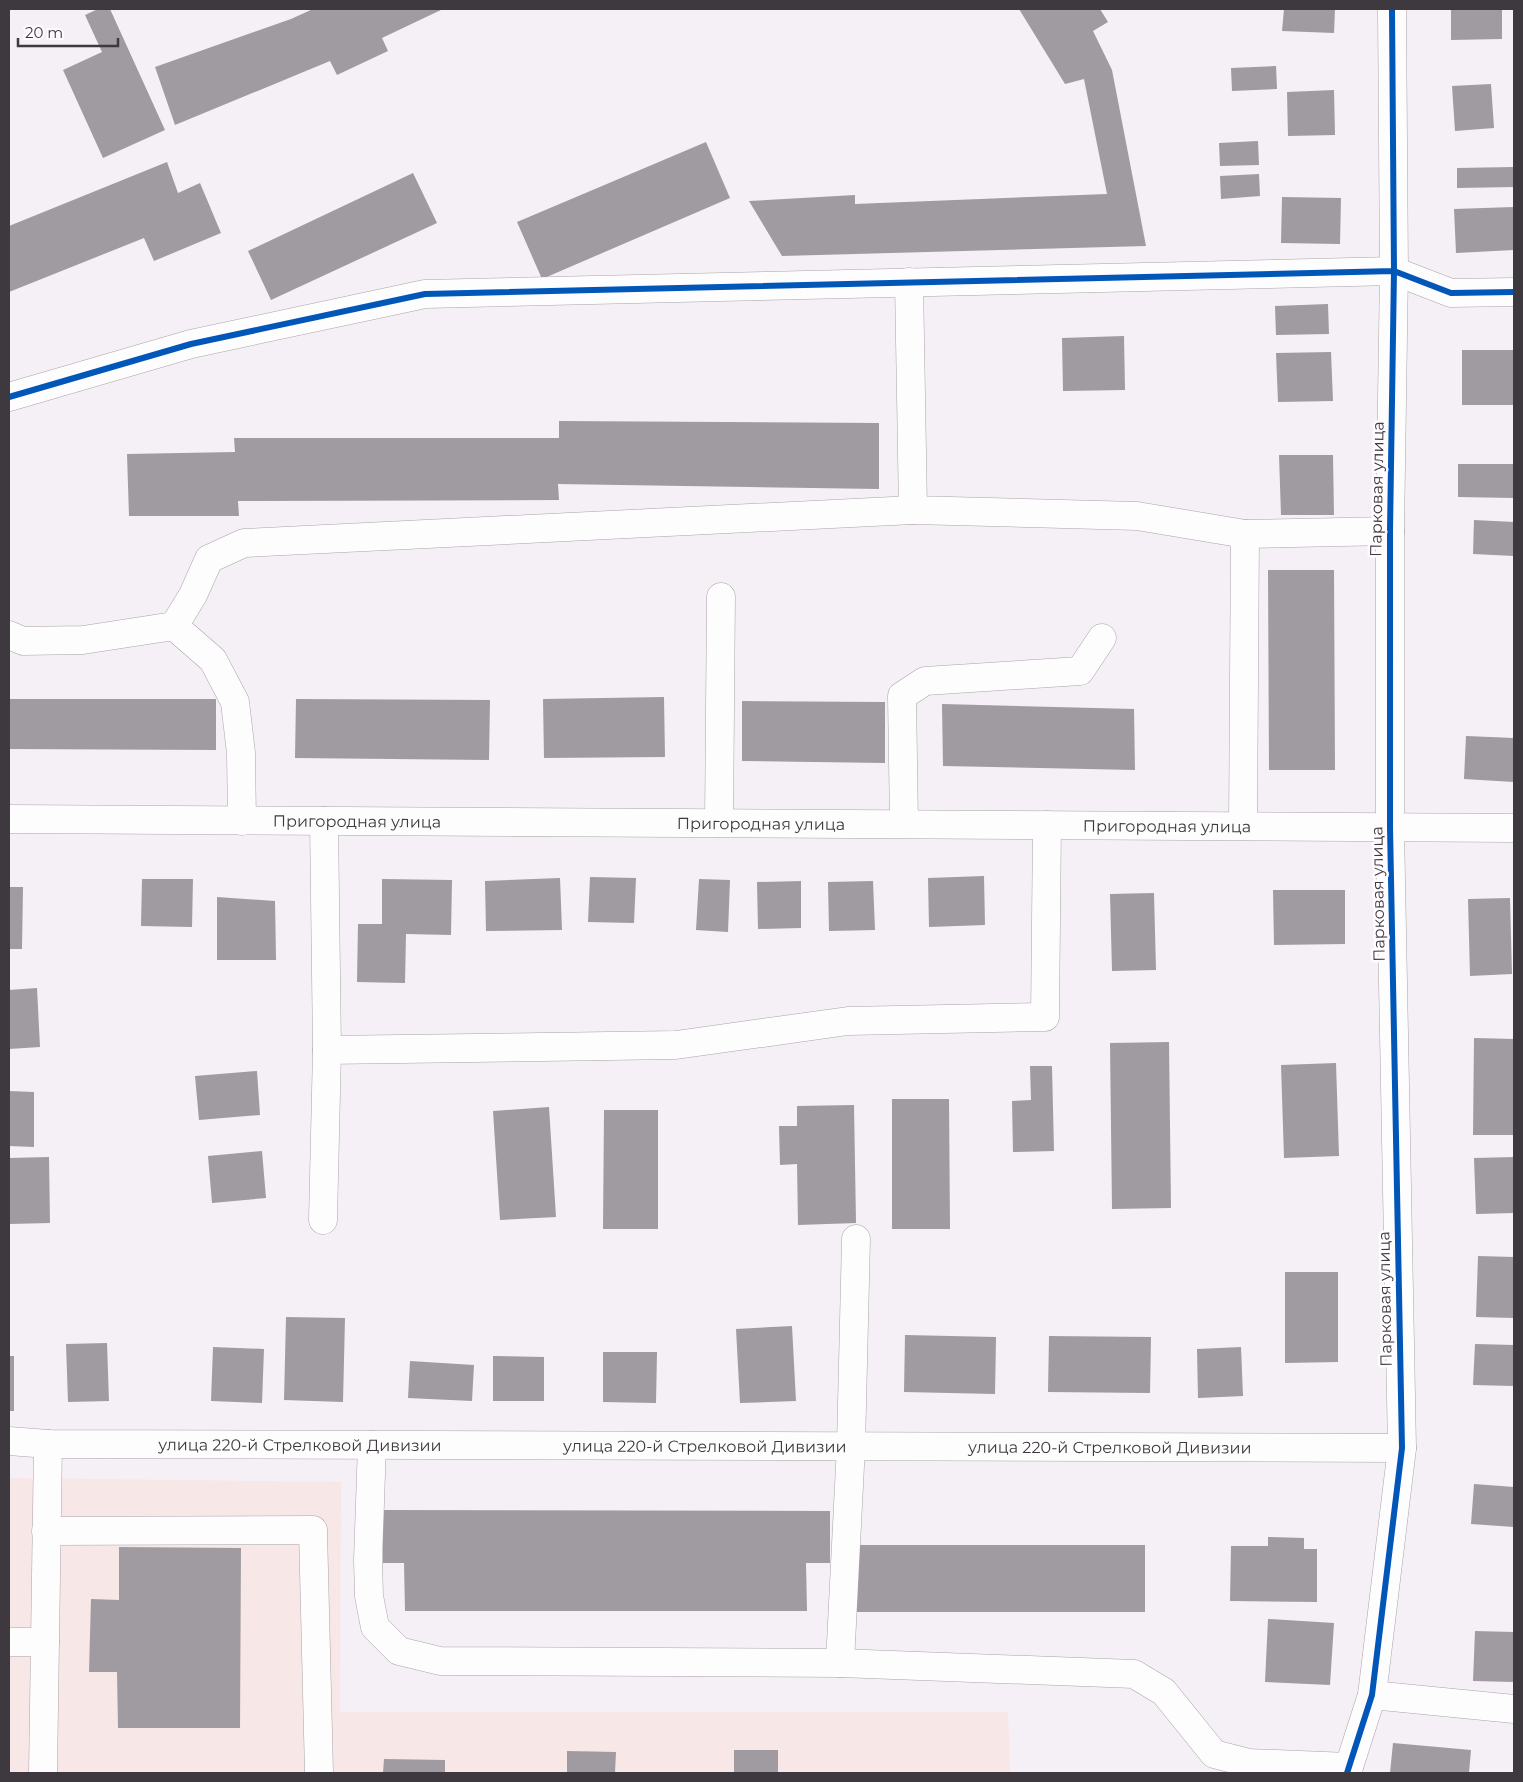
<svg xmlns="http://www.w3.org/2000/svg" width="1523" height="1782" viewBox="0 0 1523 1782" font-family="Montserrat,sans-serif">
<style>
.medical{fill:#f7e7e6}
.building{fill:#a09ba0}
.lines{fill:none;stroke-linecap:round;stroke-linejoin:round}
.minor-casing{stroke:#a9a4a9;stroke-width:29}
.minor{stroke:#fefdfe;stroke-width:28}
.cycleway-casing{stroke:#fffcff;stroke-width:9}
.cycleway{stroke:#0057b8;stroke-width:6}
.labels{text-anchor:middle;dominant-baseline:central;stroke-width:5;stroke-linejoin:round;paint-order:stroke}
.street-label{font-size:16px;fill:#3d393e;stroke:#fffcff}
</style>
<rect width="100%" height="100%" fill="#f5eff6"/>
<path class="medical" d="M 9,1478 L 341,1482 L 340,1712 L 1008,1712 L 1010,1773 L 9,1773 Z"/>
<path class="building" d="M 98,9 L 110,9 L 165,130 L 103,158 L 63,70 L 102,52 L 85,15 Z
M 313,9 L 443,9 L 382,38 L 388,51 L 337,75 L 330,61 L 175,125 L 155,67 L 291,19 Z
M 1019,9 L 1100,9 L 1108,22 L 1093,31 L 1112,70 L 1146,246 L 782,256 L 749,201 L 855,195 L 855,204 L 1107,194 L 1084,79 L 1065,84 Z
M 1284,9 L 1335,9 L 1334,33 L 1282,31 Z
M 1451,9 L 1502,9 L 1502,39 L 1451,40 Z
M 1276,66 L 1277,89 L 1232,91 L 1231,68 Z
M 1491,84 L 1494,128 L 1455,131 L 1452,86 Z
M 1334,90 L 1335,135 L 1288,136 L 1287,92 Z
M 1258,141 L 1259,165 L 1220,166 L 1219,143 Z
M 706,142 L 730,198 L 542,279 L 517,222 Z
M 167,162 L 178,193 L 200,183 L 221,233 L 154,261 L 144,238 L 9,292 L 9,226 Z
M 1513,167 L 1514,187 L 1457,188 L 1457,168 Z
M 413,173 L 437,223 L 271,300 L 248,251 Z
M 1259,174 L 1260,196 L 1221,199 L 1220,176 Z
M 1282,197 L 1341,198 L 1340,244 L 1281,243 Z
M 1514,207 L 1514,250 L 1456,253 L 1454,209 Z
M 1328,304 L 1329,334 L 1276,335 L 1275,306 Z
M 1124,336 L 1125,390 L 1063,391 L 1062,338 Z
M 1462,350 L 1514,350 L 1514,405 L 1462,405 Z
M 1331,352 L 1333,401 L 1278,402 L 1276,353 Z
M 559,421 L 879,423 L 879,489 L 558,484 L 559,500 L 238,501 L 239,516 L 129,516 L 127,454 L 235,452 L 234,438 L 559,438 Z
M 1279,455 L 1333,455 L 1334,515 L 1281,515 Z
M 1458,464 L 1514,464 L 1514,498 L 1458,497 Z
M 1474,520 L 1514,522 L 1514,556 L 1473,554 Z
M 1268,570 L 1334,570 L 1335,770 L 1269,770 Z
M 664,697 L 665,757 L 544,758 L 543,699 Z
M 9,699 L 216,699 L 216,750 L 9,749 Z
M 296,699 L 490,700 L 489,760 L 295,758 Z
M 742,701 L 885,702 L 885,763 L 742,761 Z
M 942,704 L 1134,709 L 1135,770 L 943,766 Z
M 1466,736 L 1514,738 L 1514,782 L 1464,779 Z
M 984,876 L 985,925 L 929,927 L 928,878 Z
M 590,877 L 636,878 L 634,923 L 588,922 Z
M 560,878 L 562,930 L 486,931 L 485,881 Z
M 142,879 L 193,879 L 192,927 L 141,926 Z
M 382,879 L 452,880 L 451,935 L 406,934 L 405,983 L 357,982 L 358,924 L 382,924 Z
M 699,879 L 730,880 L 728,932 L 696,930 Z
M 801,881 L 801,928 L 758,929 L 757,882 Z
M 873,881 L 875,930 L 829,931 L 828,882 Z
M 9,887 L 23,887 L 22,949 L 9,949 Z
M 1273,890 L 1345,890 L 1345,944 L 1274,945 Z
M 1154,893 L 1156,970 L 1112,971 L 1110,894 Z
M 217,897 L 275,901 L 276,960 L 217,960 Z
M 1510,898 L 1512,974 L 1470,976 L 1468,899 Z
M 37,988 L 40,1047 L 9,1049 L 9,990 Z
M 1474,1038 L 1514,1039 L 1514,1135 L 1473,1135 Z
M 1169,1042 L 1171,1208 L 1112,1209 L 1110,1043 Z
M 1336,1063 L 1339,1156 L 1284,1158 L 1281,1065 Z
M 1030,1066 L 1052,1066 L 1054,1151 L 1013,1152 L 1012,1101 L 1031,1100 Z
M 257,1071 L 260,1115 L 199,1120 L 195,1076 Z
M 9,1091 L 34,1092 L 34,1147 L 9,1146 Z
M 892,1099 L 949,1099 L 950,1229 L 892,1229 Z
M 854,1105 L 856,1223 L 798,1225 L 797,1164 L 780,1165 L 779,1126 L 797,1126 L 797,1106 Z
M 549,1107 L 556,1217 L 500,1220 L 493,1111 Z
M 604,1110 L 658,1110 L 658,1229 L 603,1229 Z
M 262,1151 L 266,1198 L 212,1203 L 208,1156 Z
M 49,1157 L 50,1223 L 9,1224 L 9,1158 Z
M 1514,1157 L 1514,1213 L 1476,1214 L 1474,1158 Z
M 1478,1256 L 1514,1257 L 1514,1318 L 1476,1317 Z
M 1285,1272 L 1338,1272 L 1338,1362 L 1285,1363 Z
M 286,1317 L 345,1318 L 343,1402 L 284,1400 Z
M 792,1326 L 796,1401 L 740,1403 L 736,1329 Z
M 905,1335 L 996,1337 L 995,1394 L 904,1392 Z
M 1049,1336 L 1151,1337 L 1150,1393 L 1048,1392 Z
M 107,1343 L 109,1401 L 68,1402 L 66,1344 Z
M 1475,1344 L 1514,1345 L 1514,1386 L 1473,1385 Z
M 213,1347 L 264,1349 L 262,1403 L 211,1401 Z
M 1241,1347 L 1243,1396 L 1198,1398 L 1197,1349 Z
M 603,1352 L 657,1352 L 656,1403 L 603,1402 Z
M 9,1356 L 14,1356 L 14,1411 L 9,1411 Z
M 493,1356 L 544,1357 L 544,1401 L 493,1401 Z
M 410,1361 L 474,1365 L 472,1401 L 408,1398 Z
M 1474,1484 L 1514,1487 L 1514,1527 L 1471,1524 Z
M 383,1510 L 830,1511 L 830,1563 L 806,1563 L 807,1611 L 405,1611 L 404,1563 L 383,1563 Z
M 1268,1537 L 1304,1538 L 1304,1549 L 1317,1549 L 1317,1602 L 1230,1601 L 1231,1546 L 1268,1546 Z
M 852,1545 L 1145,1545 L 1145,1612 L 852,1612 Z
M 119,1547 L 241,1548 L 240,1728 L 118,1728 L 117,1672 L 89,1672 L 91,1599 L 119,1600 Z
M 1268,1619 L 1334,1623 L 1330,1685 L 1265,1682 Z
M 1475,1631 L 1514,1632 L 1514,1682 L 1473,1681 Z
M 1393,1743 L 1471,1750 L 1469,1773 L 1390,1773 Z
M 734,1750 L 778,1750 L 778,1773 L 734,1773 Z
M 567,1751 L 616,1752 L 615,1773 L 567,1773 Z
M 384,1759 L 445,1760 L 445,1773 L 383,1773 Z"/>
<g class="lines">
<g class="minor-casing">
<g id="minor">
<path d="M 909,282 L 913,510 L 1137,516 L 1245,534"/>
<path d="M 9,397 L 191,344 L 425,294 L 1394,271 L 1451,293 L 1514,292"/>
<path d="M 174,626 L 213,660 L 235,702 L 241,753 L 242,821"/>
<path d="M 9,635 L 23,641 L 83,640 L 174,626 L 193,595 L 209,559 L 244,543 L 913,510"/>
<path id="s1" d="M 9,819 L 1514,828"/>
<path d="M 719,823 L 721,597"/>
<path d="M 904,824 L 902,696 L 925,681 L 1080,671 L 1102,638"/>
<path d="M 1243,826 L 1245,534 L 1390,531"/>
<path d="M 327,1050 L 676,1045 L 848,1021 L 1045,1017 L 1047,825"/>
<path d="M 323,1220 L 327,1050 L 324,821"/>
<path id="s2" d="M 9,1441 L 48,1444 L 1402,1448"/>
<path d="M 372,1445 L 368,1560 L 369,1596 L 375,1627 L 399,1651 L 440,1661 L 840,1663 L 1134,1674 L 1164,1692 L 1214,1754 L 1249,1763 L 1349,1767"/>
<path d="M 46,1531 L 313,1530 L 319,1773"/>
<path d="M 9,1642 L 45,1642"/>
<path d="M 840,1663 L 851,1446 L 856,1239"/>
<path d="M 1372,1695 L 1514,1709"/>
<path d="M 43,1773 L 48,1444"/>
<path d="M 1347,1773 L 1372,1695 L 1402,1448 L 1390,827 L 1390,531 L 1394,271 L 1392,9"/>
</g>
</g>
<use href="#minor" class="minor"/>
<g class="cycleway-casing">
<path id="cycleway" d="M 9,397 L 191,344 L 425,294 L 1394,271 L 1451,293 L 1514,292
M 1347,1773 L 1372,1695 L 1402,1448 L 1390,827 L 1390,531 L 1394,271 L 1392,9"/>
</g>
<use href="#cycleway" class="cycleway"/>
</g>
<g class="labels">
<g class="street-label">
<text transform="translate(1377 489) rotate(-89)">Парковая улица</text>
<text stroke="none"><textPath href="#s1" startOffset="348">Пригородная улица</textPath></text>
<text stroke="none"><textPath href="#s1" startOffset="752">Пригородная улица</textPath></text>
<text stroke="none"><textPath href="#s1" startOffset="1158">Пригородная улица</textPath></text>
<text transform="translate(1378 894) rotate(-91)">Парковая улица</text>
<text transform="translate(1385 1299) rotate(-91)">Парковая улица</text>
<text stroke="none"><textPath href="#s2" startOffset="291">улица 220-й Стрелковой Дивизии</textPath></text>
<text stroke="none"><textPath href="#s2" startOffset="696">улица 220-й Стрелковой Дивизии</textPath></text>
<text stroke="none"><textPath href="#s2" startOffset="1101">улица 220-й Стрелковой Дивизии</textPath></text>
</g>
</g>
<rect width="1523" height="1782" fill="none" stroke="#3d393e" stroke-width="20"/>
<path d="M18 38v8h100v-8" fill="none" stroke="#3d393e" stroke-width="2.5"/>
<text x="25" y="38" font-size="15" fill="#3d393e" stroke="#fffcff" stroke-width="4" paint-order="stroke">20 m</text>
</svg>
